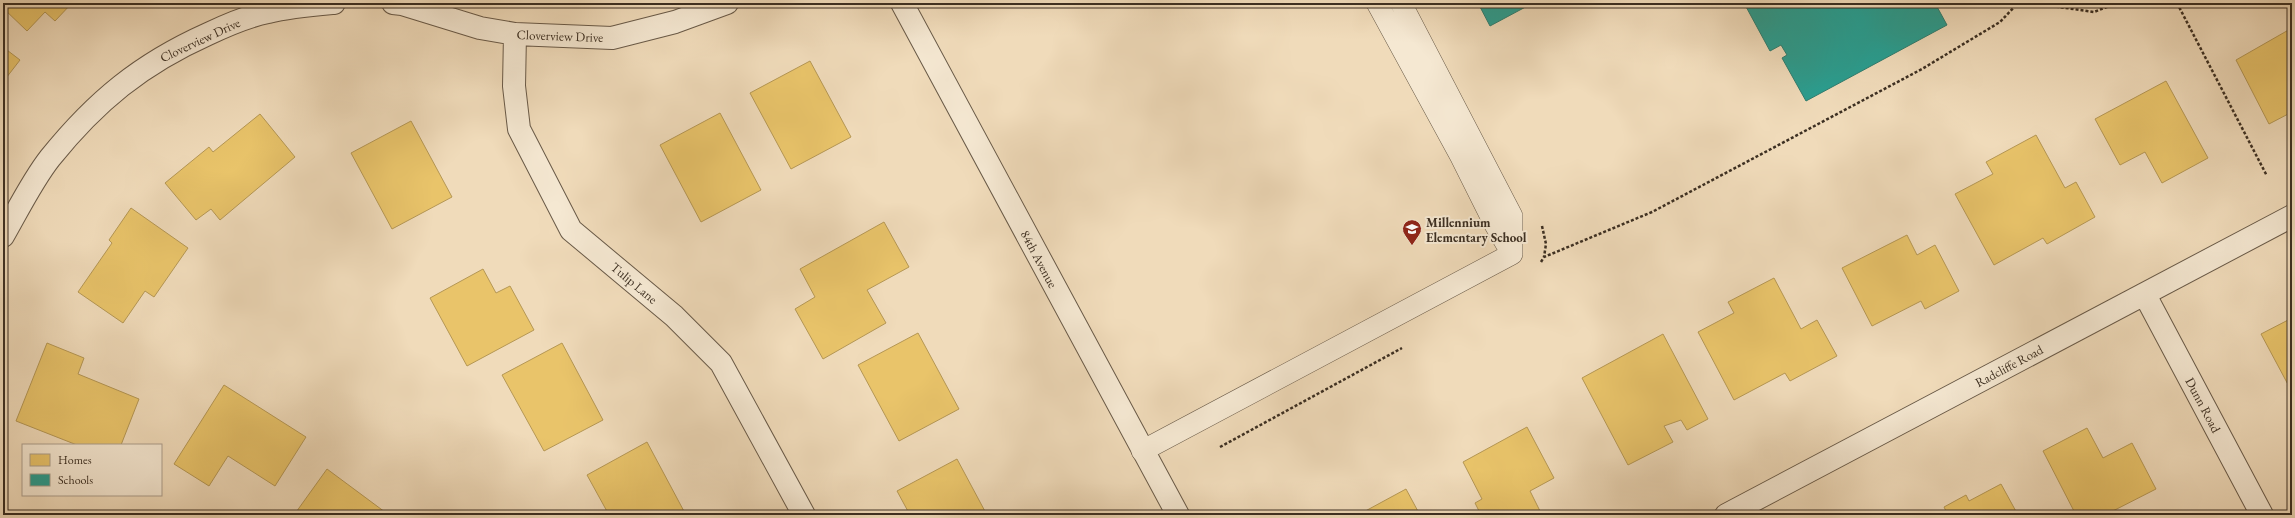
<svg xmlns="http://www.w3.org/2000/svg" width="2295" height="518" viewBox="0 0 2295 518" font-family="'EB Garamond',serif">
<style>
.homes{fill:#e9c46a;stroke:#b59754}
.schools{fill:#2a9d8f;stroke:#2f7c6e}
.lines{fill:none;stroke-linecap:round;stroke-linejoin:round}
.service-casing{stroke:#695a48;stroke-width:22}
.minor-casing{stroke:#695a48;stroke-width:24}
.path{stroke:#3c2f22;stroke-width:2.5;stroke-dasharray:3 2;stroke-linecap:butt}
.service{stroke:#f5e8d2;stroke-width:21}
.minor{stroke:#f5e8d2;stroke-width:22}
.labels{text-anchor:middle;dominant-baseline:central;stroke-width:4;stroke-linejoin:round;paint-order:stroke}
.street-label{font-size:13px;fill:#3c2f22;stroke:#f5e8d2}
.poi-label{font-size:13px;font-weight:bold;fill:#3c2f22;stroke:#f5e8d2;text-anchor:start}
</style>
<rect width="100%" height="100%" fill="#f0dbba"/>
<filter id="stains"><feTurbulence type="fractalNoise" baseFrequency=".005" numOctaves="4"/><feColorMatrix values="0 0 0 0 .2 0 0 0 0 .09 0 0 0 0 .02 0 0 0 .5 -.17"/></filter>
<radialGradient id="worn" r=".72"><stop offset=".6" stop-color="#630" stop-opacity="0"/><stop offset="1" stop-color="#630" stop-opacity=".3"/></radialGradient>
<path class="homes" d="M 3,3 L 72,3 L 55,21 L 45,12 L 27,31 L 3,8 Z
M 2292,28 L 2292,112 L 2269,124 L 2236,60 Z
M 3,47 L 20,60 L 3,82 Z
M 810,61 L 851,137 L 791,169 L 750,93 Z
M 2166,81 L 2208,158 L 2162,183 L 2145,152 L 2120,165 L 2095,119 Z
M 720,113 L 761,190 L 701,222 L 660,145 Z
M 260,114 L 295,157 L 220,220 L 211,209 L 196,220 L 165,183 L 209,147 L 213,152 Z
M 411,121 L 452,197 L 392,229 L 351,153 Z
M 2036,135 L 2065,188 L 2076,182 L 2095,217 L 2047,244 L 2043,238 L 1994,265 L 1955,194 L 1993,174 L 1986,162 Z
M 131,208 L 188,248 L 154,297 L 145,291 L 123,323 L 78,292 L 112,243 L 109,240 Z
M 884,222 L 909,267 L 867,290 L 886,323 L 823,359 L 795,309 L 815,297 L 800,269 Z
M 1907,235 L 1917,255 L 1935,245 L 1959,291 L 1925,309 L 1921,301 L 1872,326 L 1842,268 Z
M 483,269 L 496,293 L 510,286 L 534,330 L 467,366 L 430,298 Z
M 1774,278 L 1801,329 L 1817,320 L 1837,356 L 1790,381 L 1785,373 L 1734,400 L 1698,332 L 1734,313 L 1728,302 Z
M 2292,318 L 2292,392 L 2261,334 Z
M 918,333 L 959,409 L 899,441 L 858,365 Z
M 1663,334 L 1708,419 L 1687,430 L 1681,420 L 1664,426 L 1673,442 L 1628,465 L 1582,378 Z
M 47,343 L 84,358 L 78,374 L 139,399 L 121,445 L 77,445 L 16,421 Z
M 562,343 L 603,420 L 544,451 L 502,375 Z
M 224,385 L 306,437 L 275,486 L 228,456 L 209,486 L 174,464 Z
M 1527,427 L 1554,478 L 1530,491 L 1541,513 L 1481,515 L 1475,503 L 1482,499 L 1463,462 Z
M 2087,428 L 2103,458 L 2132,443 L 2156,489 L 2105,515 L 2076,515 L 2043,451 Z
M 647,442 L 686,515 L 609,515 L 587,475 Z
M 957,459 L 987,515 L 910,515 L 897,491 Z
M 327,469 L 389,515 L 294,515 Z
M 2001,484 L 2018,515 L 1948,515 L 1944,507 L 1966,495 L 1969,501 Z
M 1406,489 L 1420,515 L 1358,515 Z"/>
<path class="schools" d="M 1478,3 L 1533,3 L 1490,26 Z
M 1744,3 L 1935,3 L 1947,25 L 1806,101 L 1782,58 L 1787,55 L 1781,45 L 1770,51 Z"/>
<g class="lines">
<g class="service-casing">
<path id="service" d="M 1377,3 L 1461,157 L 1494,223 L 1512,254
M 1401,3 L 1512,216 L 1512,253
M 1142,451 L 1512,254"/>
</g>
<g class="minor-casing">
<path id="minor" d="M 393,3 L 402,4 L 480,28 L 515,34 L 612,38 L 675,22 L 727,3
M 902,3 L 1178,515
M 515,34 L 514,86 L 519,129 L 571,230 L 674,316 L 721,363 L 804,515
M 3,236 C 18,210 32,181 50,158 C 96,101 141,64 208,34 C 227,25 248,16 268,12 C 289,7 312,5 334,3
M 2145,295 L 2262,515
M 1726,515 L 2292,216"/>
</g>
<path class="path" d="M 2031,3 L 2094,12 L 2117,3
M 2177,3 L 2267,176
M 1542,226 L 1546,244 L 1544,257
M 1541,262 L 1544,257 L 1652,212 L 1922,69 L 2000,22 L 2018,3
M 1220,447 L 1402,348"/>
<use href="#service" class="service"/>
<use href="#minor" class="minor"/>
</g>
<defs>
<g id="school-pin" transform="scale(1)"><path d="M0 17L-7.5 6A9.5 9.5 0 1 1 7.5 6Z" fill="#8f2418" stroke="#f5e8d2"/><path d="M0-5L7-2L0 1L-7-2ZM-4 1L0 2.5L4 1V4Q0 6-4 4Z" fill="#fff"/></g>
</defs>
<g fill-rule="evenodd">
<use href="#school-pin" x="1412" y="229"/>
</g>
<g class="labels">
<g class="street-label">
<text transform="translate(560 36) rotate(2)">Cloverview Drive</text>
<text transform="translate(200 40) rotate(-25)">Cloverview Drive</text>
<text transform="translate(1039 259) rotate(62)">84th Avenue</text>
<text transform="translate(634 283) rotate(40)">Tulip Lane</text>
<text transform="translate(2009 366) rotate(-28)">Radcliffe Road</text>
<text transform="translate(2203 405) rotate(62)">Dunn Road</text>
</g>
<g class="poi-label">
<text x="1426" y="222">Millennium<tspan x="1426" dy="15">Elementary School</tspan></text>
</g>
</g>
<rect width="2295" height="518" fill="none" stroke="#f0dbba" stroke-width="16"/>
<rect x="4" y="4" width="2287" height="510" fill="none" stroke="#3c2f22" stroke-width="2"/>
<rect x="8" y="8" width="2279" height="502" fill="none" stroke="#3c2f22"/>
<rect x="22" y="444" width="140" height="52" fill="#f5e8d2" stroke="#ab9e8c"/>
<rect x="30" y="454" width="20" height="12" fill="#e9c46a" stroke="#ab9e8c"/>
<text x="58" y="464" font-size="12" fill="#3c2f22">Homes</text>
<rect x="30" y="474" width="20" height="12" fill="#2a9d8f" stroke="#ab9e8c"/>
<text x="58" y="484" font-size="12" fill="#3c2f22">Schools</text>
<rect width="100%" height="100%" filter="url(#stains)"/>
<rect width="100%" height="100%" fill="url(#worn)"/>
</svg>
